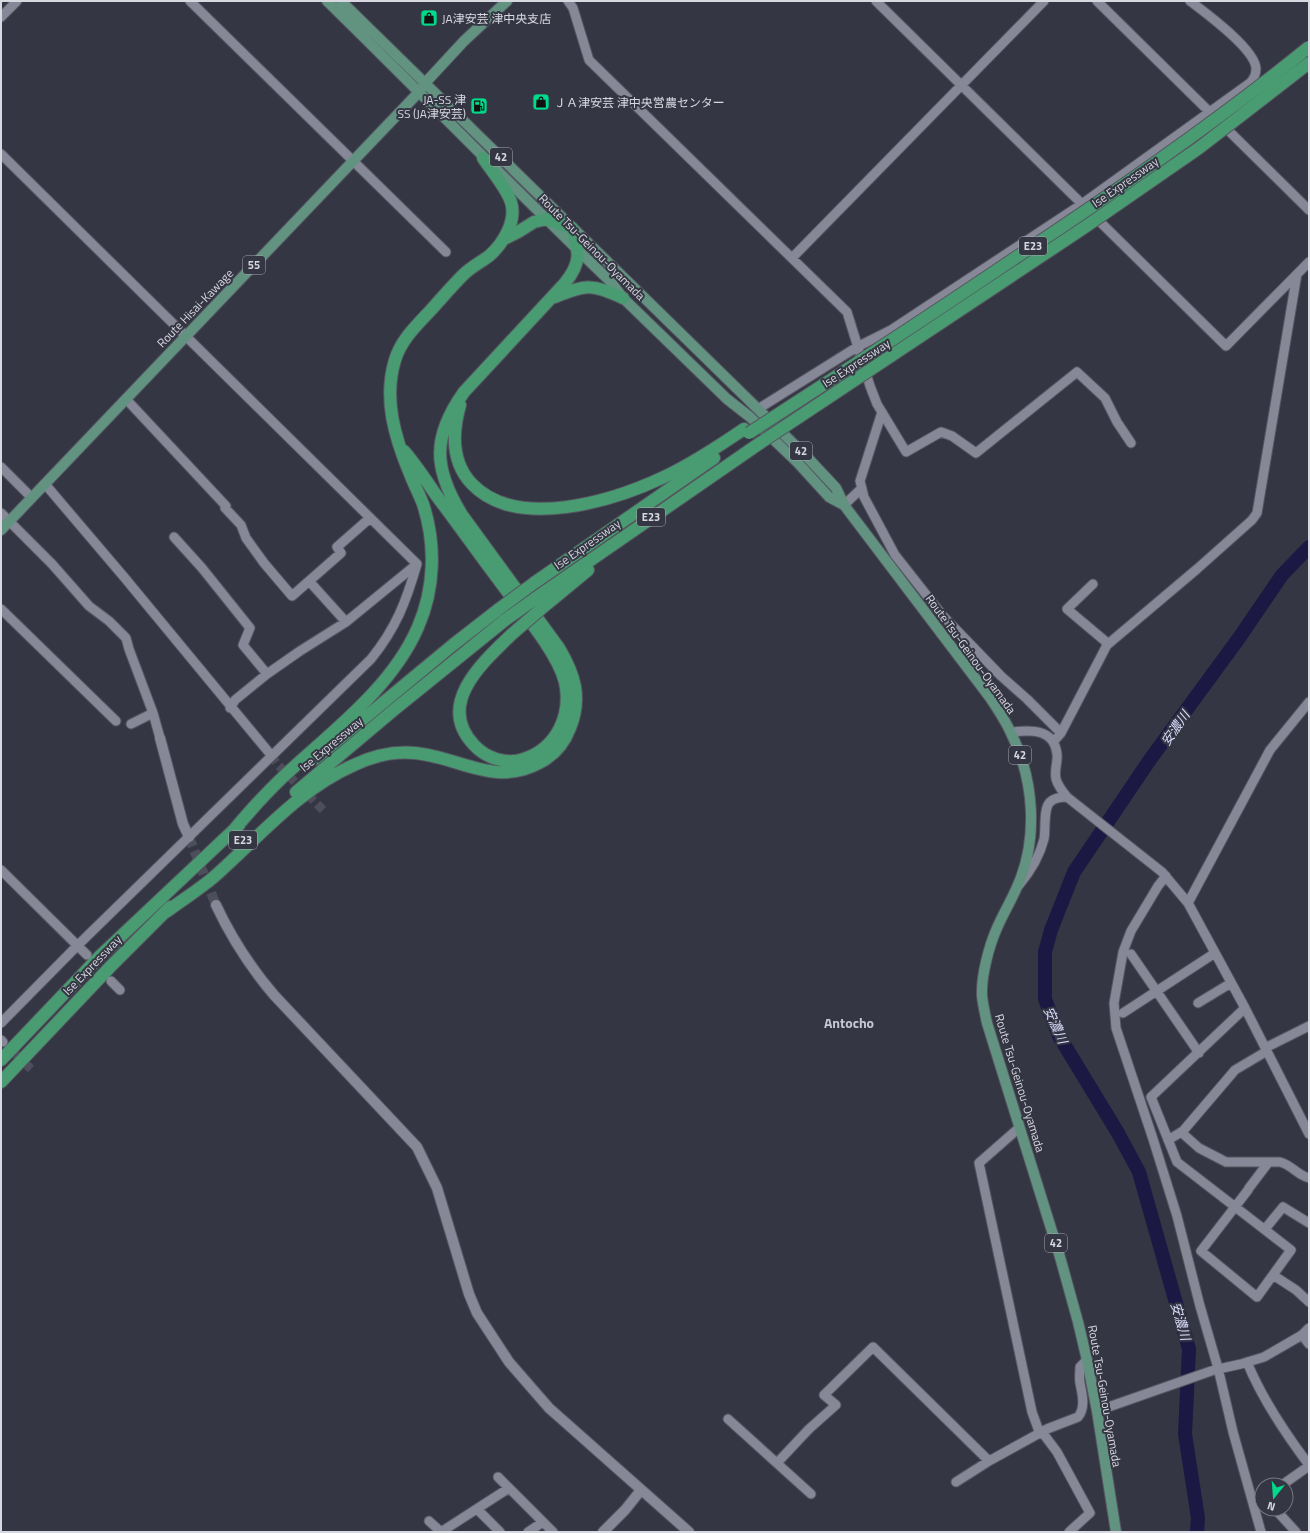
<svg xmlns="http://www.w3.org/2000/svg" width="1310" height="1533" viewBox="0 0 1310 1533" font-family="'Titillium Web','Noto Sans JP',sans-serif">
<style>
.lines{fill:none;stroke-linecap:round;stroke-linejoin:round}
.river{stroke:#1b1843;stroke-width:14}
.minor-tunnel{stroke:#4d4e5b;stroke-width:9;stroke-dasharray:9 4.5;stroke-linecap:butt}
.tertiary-tunnel{stroke:#4d4e5b;stroke-width:10;stroke-dasharray:10 5;stroke-linecap:butt}
.minor-casing{stroke:#545560;stroke-width:11}
.tertiary-casing{stroke:#545560;stroke-width:12}
.primary-casing{stroke:#545560;stroke-width:12}
.motorway-casing{stroke:#545560;stroke-width:14}
.minor{stroke:#868797;stroke-width:9}
.tertiary{stroke:#868797;stroke-width:10}
.primary{stroke:#619380;stroke-width:10}
.motorway{stroke:#499b71;stroke-width:12}
.motorway-bridge-casing{stroke:#545560;stroke-width:14;stroke-linecap:butt}
.motorway-bridge{stroke:#499b71;stroke-width:12}
.labels{text-anchor:middle;dominant-baseline:central;stroke-width:4;stroke-linejoin:round;paint-order:stroke}
.shield{fill:#353643;stroke:#a7a7b2;stroke-width:1}
.shield-label{font-size:11px;font-weight:bold;fill:#d8d8e1}
.poi-label{font-size:12px;fill:#d8d8e1;stroke:#353643;text-anchor:start}
.street-label{font-size:12px;fill:#d8d8e1;stroke:#353643}
.water-label{font-size:13px;font-style:italic;fill:#daddfc;stroke:#353643}
.quarter-label{font-size:14px;font-weight:bold;fill:#c5c7d7;stroke:#353643}
</style>
<rect width="100%" height="100%" fill="#353643"/>
<g class="lines">
<path class="river" d="M 1197,1532 L 1198,1518 L 1185,1434 L 1189,1349 L 1139,1172 L 1118,1133 L 1059,1036 L 1045,999 L 1045,952 L 1051,930 L 1074,872 L 1149,761 L 1239,638 L 1282,575 L 1309,547"/>
<path class="minor-tunnel" d="M 271,755 L 277,764 L 323,810
M 6,1045 L 31,1069"/>
<path class="tertiary-tunnel" d="M 189,837 L 216,905"/>
<g class="minor-casing">
<path id="minor" d="M 190,1 L 446,252
M 568,1 L 573,8 L 589,60 L 847,312 L 870,386 L 877,404 L 906,452 L 941,432 L 952,436 L 976,453 L 1077,372 L 1105,398 L 1117,422 L 1131,443
M 876,1 L 1226,346 L 1309,262
M 1097,1 L 1309,210
M 1,17 L 17,1
M 1,154 L 417,564
M 792,258 L 1044,1
M 126,399 L 226,506 L 225,508 L 241,525 L 246,538 L 264,563 L 292,596 L 341,553 L 337,547 L 370,518
M 758,409 L 857,347 L 891,330 L 1082,204 L 1250,83 C 1253,80 1256,74 1256,69 C 1256,50 1206,13 1190,1
M 882,412 L 860,481 L 864,497 L 895,555 L 943,616 L 1001,676 L 1027,699 L 1061,733
M 1,467 L 32,498
M 45,484 L 124,577 L 271,755
M 844,505 L 862,488
M 1,513 L 52,564 L 89,606 L 109,621 L 126,638 L 129,649 L 153,713 L 160,738
M 174,537 L 202,568 L 250,628 L 243,645 L 267,674
M 309,581 L 346,622
M 1093,584 L 1067,609 L 1105,641 L 1107,645
M 1,609 L 116,721
M 230,708 L 235,700 L 267,674 L 300,651 L 346,622 L 417,564
M 131,724 L 153,713
M 1011,732 C 1030,730 1054,728 1057,754 C 1058,762 1054,770 1056,779 C 1058,786 1062,791 1067,797 L 1162,872 L 1188,903 L 1245,1008 L 1309,1134
M 1053,742 L 1061,733 L 1107,645 L 1197,569 L 1252,520 L 1257,513 L 1297,274
M 1,870 L 87,955
M 1166,876 L 1158,886 L 1131,931 L 1123,952 L 1114,1003 L 1116,1028 L 1153,1139 L 1177,1216 L 1200,1306 L 1218,1368 L 1233,1432 L 1261,1532
M 1019,885 C 1030,872 1040,855 1044,839 C 1046,829 1043,809 1050,802 C 1054,798 1061,797 1067,797
M 1188,903 L 1270,750 L 1309,702
M 1131,954 L 1199,1053
M 111,981 L 120,990
M 1198,1003 L 1231,983
M 1245,1008 L 1151,1097 L 1177,1162 L 1291,1250 L 1257,1297 L 1201,1251 L 1248,1190 L 1249,1188 L 1268,1163
M 1123,1013 L 1215,953
M 1,1023 L 78,945 L 371,659 C 396,628 406,602 417,564
M 1,1040 L 3,1042
M 1265,1048 L 1309,1026
M 1019,1128 L 979,1163 L 1032,1412 L 1040,1434
M 1181,1132 L 1199,1148 L 1226,1162 L 1280,1162 C 1292,1165 1297,1175 1309,1178
M 1168,1140 L 1183,1131 L 1235,1070 L 1267,1051
M 1265,1229 L 1283,1207 L 1309,1223
M 1273,1275 L 1296,1290 L 1309,1302
M 1302,1335 L 1309,1344
M 1247,1362 C 1262,1399 1285,1433 1309,1465
M 1097,1411 L 1214,1370 L 1241,1364 L 1264,1357 L 1302,1335 L 1309,1328
M 728,1419 L 811,1494
M 1042,1432 L 1057,1452 L 1090,1513 L 1069,1532
M 777,1463 L 809,1429 L 836,1405 L 824,1395 L 873,1347 L 989,1461
M 498,1477 L 509,1488
M 956,1482 L 989,1461 L 1047,1429 L 1078,1417 C 1086,1408 1082,1393 1080,1383 C 1079,1378 1080,1372 1080,1367 L 1087,1360
M 1282,1485 L 1309,1466
M 477,1509 L 500,1532
M 1275,1509 L 1296,1532
M 429,1521 L 441,1532
M 441,1532 L 509,1488 L 553,1532
M 528,1532 L 543,1522"/>
</g>
<g class="tertiary-casing">
<path id="tertiary" d="M 160,738 L 183,824 L 189,837
M 216,905 C 231,937 251,968 274,995 L 417,1147 L 437,1188 L 469,1294 L 477,1313 L 509,1362 L 549,1408 L 689,1532
M 603,1532 L 625,1510 L 641,1490"/>
</g>
<g class="primary-casing">
<path id="primary" d="M 327,1 C 422,94 515,190 611,282 L 623,298 L 727,399 L 750,417 L 797,462 L 829,497 L 844,505
M 341,1 L 807,457 L 836,488 L 844,505 L 991,699 C 998,710 1005,720 1010,731 C 1034,778 1039,838 1017,887 C 1011,901 1003,914 997,928 C 989,946 981,976 982,996 C 983,1005 985,1014 987,1023 L 1060,1257 L 1078,1322 L 1087,1360 L 1097,1411 L 1116,1532
M 1,530 L 419,92 L 426,82 L 464,41 L 507,1"/>
</g>
<g class="motorway-casing">
<path id="motorway" d="M 555,297 C 587,284 592,284 623,298
M 460,405 C 452,433 451,462 472,484 C 517,531 613,501 664,477 C 692,464 719,446 744,429
M 404,451 C 416,465 426,480 436,495 C 458,524 479,554 501,583 C 520,609 557,651 565,682 C 572,715 557,748 524,759 C 506,765 486,758 474,745 C 435,704 483,662 512,634
M 534,583 L 714,458
M 543,593 L 760,443
M 548,603 L 588,570
M 315,759 L 454,644 L 499,609
M 296,792 L 395,709 L 505,620
M 233,831 C 249,812 265,794 283,777 C 330,733 392,688 418,627 C 435,588 436,544 423,504 C 419,494 414,484 410,474 C 395,438 383,399 395,360 C 401,340 416,326 430,311 C 441,299 451,287 463,275 C 471,267 481,262 489,256 C 503,244 517,221 511,202 C 507,189 491,170 483,158
M 166,912 C 182,900 200,889 215,876 C 259,837 299,789 354,765 C 373,756 394,751 415,753 C 459,757 494,787 539,763 C 553,756 564,744 570,728 C 582,698 575,675 559,648 L 462,515 C 433,468 432,437 464,392 L 565,283 C 582,262 579,252 572,228 L 547,219 L 534,222 L 518,232 L 504,239
M 1,1060 L 101,955 L 239,825
M 1,1082 L 112,965 L 170,907"/>
</g>
<use href="#minor" class="minor"/>
<use href="#tertiary" class="tertiary"/>
<use href="#primary" class="primary"/>
<use href="#motorway" class="motorway"/>
<g class="motorway-bridge-casing">
<path id="motorway-bridge" d="M 749,433 C 837,376 925,319 1012,260 C 1114,193 1214,124 1309,47
M 760,443 L 1085,227 L 1199,148 L 1309,63
M 499,609 L 534,583
M 505,620 L 543,593
M 512,634 L 548,603"/>
</g>
<use href="#motorway-bridge" class="motorway-bridge"/>
</g>
<defs>
<g id="shop-square" transform="scale(0.9)"><rect x="-9" y="-9" width="18" height="18" rx="4" fill="#01d98b" stroke="#353643"/><path d="M-5-2.5h2.3a2.7 3.5 0 0 1 5.4 0H5L5.5 6h-11ZM-1.5-2.5h3a1.5 2.3 0 0 0-3 0Z" fill="#111"/></g>
<g id="fuel-square" transform="scale(0.9)"><rect x="-9" y="-9" width="18" height="18" rx="4" fill="#01d98b" stroke="#353643"/><path d="M-5.5-6h7V0h2V4h1.3V-2.5L3-4.5l.8-.8L6-3V5H2.5V1h-1V6h-7ZM-4.2-4.7v3.2H.2V-4.7Z" fill="#111"/></g>
</defs>
<g fill-rule="evenodd">
<use href="#shop-square" x="429" y="18"/>
<use href="#shop-square" x="541" y="102"/>
<use href="#fuel-square" x="479" y="106"/>
</g>
<g class="labels">
<g class="shield">
<rect x="490" y="148" width="22" height="18" rx="3"/>
<rect x="1019" y="237" width="28" height="18" rx="3"/>
<rect x="243" y="256" width="22" height="18" rx="3"/>
<rect x="790" y="442" width="22" height="18" rx="3"/>
<rect x="637" y="508" width="28" height="18" rx="3"/>
<rect x="1009" y="746" width="22" height="18" rx="3"/>
<rect x="229" y="831" width="28" height="18" rx="3"/>
<rect x="1045" y="1234" width="22" height="18" rx="3"/>
</g>
<g class="shield-label">
<text x="501" y="157">42</text>
<text x="1033" y="246">E23</text>
<text x="254" y="265">55</text>
<text x="801" y="451">42</text>
<text x="651" y="517">E23</text>
<text x="1020" y="755">42</text>
<text x="243" y="840">E23</text>
<text x="1056" y="1243">42</text>
</g>
<g class="poi-label">
<text x="442" y="18">JA津安芸 津中央支店</text>
<text x="466" y="99" text-anchor="end">JA-SS 津<tspan x="466" dy="14">SS (JA津安芸)</tspan></text>
<text x="554" y="102">ＪＡ津安芸 津中央営農センター</text>
</g>
<g class="street-label">
<text transform="translate(1125 182) rotate(-35)">Ise Expressway</text>
<text transform="translate(592 247) rotate(45)">Route Tsu-Geinou-Oyamada</text>
<text transform="translate(195 308) rotate(-46)">Route Hisai-Kawage</text>
<text transform="translate(856 363) rotate(-33)">Ise Expressway</text>
<text transform="translate(587 544) rotate(-35)">Ise Expressway</text>
<text transform="translate(971 654) rotate(54)">Route Tsu-Geinou-Oyamada</text>
<text transform="translate(331 744) rotate(-40)">Ise Expressway</text>
<text transform="translate(92 965) rotate(-46)">Ise Expressway</text>
<text transform="translate(1020 1083) rotate(73)">Route Tsu-Geinou-Oyamada</text>
<text transform="translate(1105 1396) rotate(80)">Route Tsu-Geinou-Oyamada</text>
</g>
<g class="water-label">
<text transform="translate(1175 728) rotate(-55)">安濃川</text>
<text transform="translate(1056 1025) rotate(66)">安濃川</text>
<text transform="translate(1181 1321) rotate(74)">安濃川</text>
</g>
<g class="quarter-label">
<text x="849" y="1022">Antocho</text>
</g>
</g>
<rect width="1310" height="1533" fill="none" stroke="#d8d8e1" stroke-width="4"/>
<g transform="translate(1274 1497) rotate(197)"><circle r="19" fill="#353643" stroke="#767782"/>
<path d="M0-3L7 15L0 10L-7 15Z" fill="#01d98b"/>
<text y="-6" font-size="11" font-weight="bold" text-anchor="middle" fill="#d8d8e1">N</text>
</g>
</svg>
